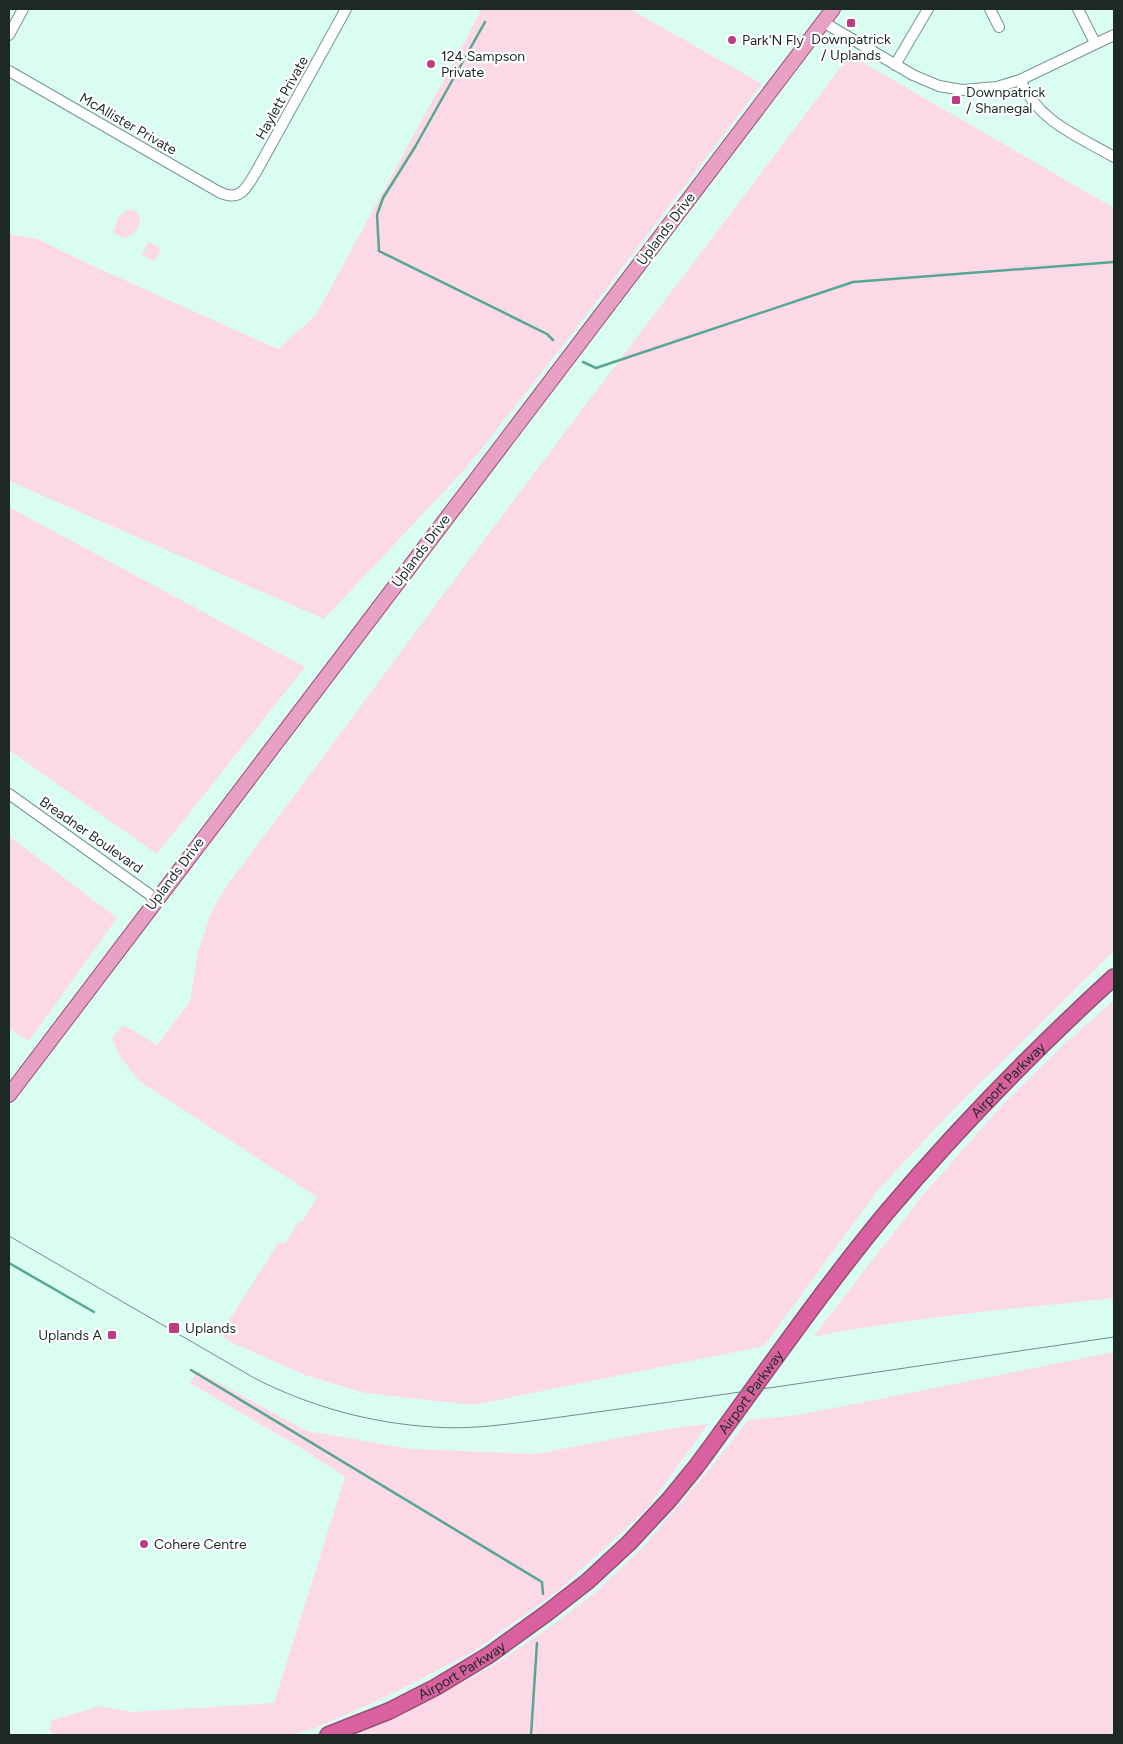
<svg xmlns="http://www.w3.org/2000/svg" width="1123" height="1744" viewBox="0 0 1123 1744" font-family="Figtree,sans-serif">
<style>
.green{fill:#fbd9e7}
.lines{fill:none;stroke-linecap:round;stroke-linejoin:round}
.stream{stroke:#56a691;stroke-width:2.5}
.minor-casing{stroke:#76968c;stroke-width:12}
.major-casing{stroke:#974d74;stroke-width:16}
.highway-casing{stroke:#974d74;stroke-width:18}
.minor{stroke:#fff;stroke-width:10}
.major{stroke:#e8a0c5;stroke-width:14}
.highway{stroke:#d9619f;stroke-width:15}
.tram{stroke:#738b83;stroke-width:1}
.poi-dot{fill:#be3c84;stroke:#fff;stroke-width:2}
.labels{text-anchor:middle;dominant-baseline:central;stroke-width:4.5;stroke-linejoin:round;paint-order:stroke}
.poi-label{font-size:14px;fill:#1c2925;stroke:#fff;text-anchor:start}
.street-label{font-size:14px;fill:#1c2925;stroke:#fff}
</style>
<rect width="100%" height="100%" fill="#dafdf2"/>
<path class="green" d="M 478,9 L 630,9 L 762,84 L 571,335 L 468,466 L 324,619 L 9,481 L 9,234 L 38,239 L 93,266 L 278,349 L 316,315 L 480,13 Z
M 850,55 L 1114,208 L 1114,951 L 954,1109 L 877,1191 L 764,1346 L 474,1405 L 365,1393 L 305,1375 L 235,1344 L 220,1335 L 278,1243 L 286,1243 L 297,1223 L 302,1222 L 317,1197 L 139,1081 L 119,1055 L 112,1038 L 124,1025 L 157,1045 L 190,1001 L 198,952 L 211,912 L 226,887 L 502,516 Z
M 127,210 L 134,210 L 140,216 C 139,228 136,236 123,238 L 113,232 L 119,216 Z
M 148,242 L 159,247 L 161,251 L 154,261 L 142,255 Z
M 9,507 L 305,667 L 157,854 L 9,750 Z
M 9,836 L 117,918 L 29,1041 L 9,1029 Z
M 1114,1000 L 1114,1298 C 1014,1309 912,1317 813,1337 L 922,1196 L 1005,1102 L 1061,1047 Z
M 1114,1352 L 1114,1735 L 351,1735 L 442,1694 L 500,1661 L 554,1624 L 597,1591 L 643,1547 L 712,1466 L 748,1420 L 792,1416 L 860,1403 Z
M 197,1371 L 307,1431 L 412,1449 L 535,1454 L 672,1428 L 708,1424 L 646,1510 L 558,1591 L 471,1653 L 384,1698 L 313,1729 L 291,1735 L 56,1735 L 49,1731 L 52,1720 L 101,1706 L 132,1712 L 274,1703 L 345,1477 L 304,1450 L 190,1383 Z"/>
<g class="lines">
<path class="stream" d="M 485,22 L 415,147 L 383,198 L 377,215 L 379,251 L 547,334 L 553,340
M 583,362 L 596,368 L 853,282 L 1114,262
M 9,1263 L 94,1312
M 191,1370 L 542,1582 L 543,1594
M 531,1735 L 537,1643"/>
<g class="minor-casing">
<path id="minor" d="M 990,9 L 999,27
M 1078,9 L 1095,43
M 823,22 L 913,75 L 939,86 L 962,90 L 997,87 L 1020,80 L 1114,35
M 9,35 L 23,9
M 895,65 L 928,9
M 9,71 L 219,192 C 240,202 246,189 256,172 L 346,9
M 1020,80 C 1039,122 1076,135 1114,157
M 9,794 L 156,899"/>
</g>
<g class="major-casing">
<path id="major" d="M 9,1095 L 833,9"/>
</g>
<g class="highway-casing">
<g id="highway">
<path id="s1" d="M 328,1735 L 389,1711 L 436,1687 L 489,1655 L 547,1613 L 588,1581 L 629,1543 L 669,1500 L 696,1467 C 759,1382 819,1294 886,1213 C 957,1129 1033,1051 1114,977"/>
</g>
</g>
<use href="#minor" class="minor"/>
<use href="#major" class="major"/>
<use href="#highway" class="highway"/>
<path class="tram" d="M 9,1236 L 256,1379 C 312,1407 370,1423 433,1427 C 471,1430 509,1424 546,1419 C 585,1414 624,1408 663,1403 C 814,1382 964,1359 1114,1337"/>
</g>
<g class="poi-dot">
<rect x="846" y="18" width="10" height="10" rx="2.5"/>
<circle cx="732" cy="40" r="5"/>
<circle cx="431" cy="64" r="5"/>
<rect x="951" y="95" width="10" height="10" rx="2.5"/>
<rect x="168" y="1322" width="12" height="12" rx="2.5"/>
<rect x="107" y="1330" width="10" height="10" rx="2.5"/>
<circle cx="144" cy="1544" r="5"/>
</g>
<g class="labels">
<g class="poi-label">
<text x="851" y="39" text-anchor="middle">Downpatrick<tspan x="851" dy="16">/ Uplands</tspan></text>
<text x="742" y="40">Park'N Fly</text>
<text x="441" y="56">124 Sampson<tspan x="441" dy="16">Private</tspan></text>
<text x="966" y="92">Downpatrick<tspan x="966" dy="16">/ Shanegal</tspan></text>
<text x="185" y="1328">Uplands</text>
<text x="102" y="1335" text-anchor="end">Uplands A</text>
<text x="154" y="1544">Cohere Centre</text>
</g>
<g class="street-label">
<text transform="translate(282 98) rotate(-61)">Haylett Private</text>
<text transform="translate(128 124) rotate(30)">McAllister Private</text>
<text transform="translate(666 229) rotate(-53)">Uplands Drive</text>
<text transform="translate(421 551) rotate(-53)">Uplands Drive</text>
<text transform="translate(91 835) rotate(35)">Breadner Boulevard</text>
<text transform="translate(175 874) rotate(-53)">Uplands Drive</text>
<text stroke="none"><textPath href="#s1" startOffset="959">Airport Parkway</textPath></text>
<text stroke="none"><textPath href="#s1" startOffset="554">Airport Parkway</textPath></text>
<text stroke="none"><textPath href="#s1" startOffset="149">Airport Parkway</textPath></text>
</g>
</g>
<rect width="1123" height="1744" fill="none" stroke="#1c2925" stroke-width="20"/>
</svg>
